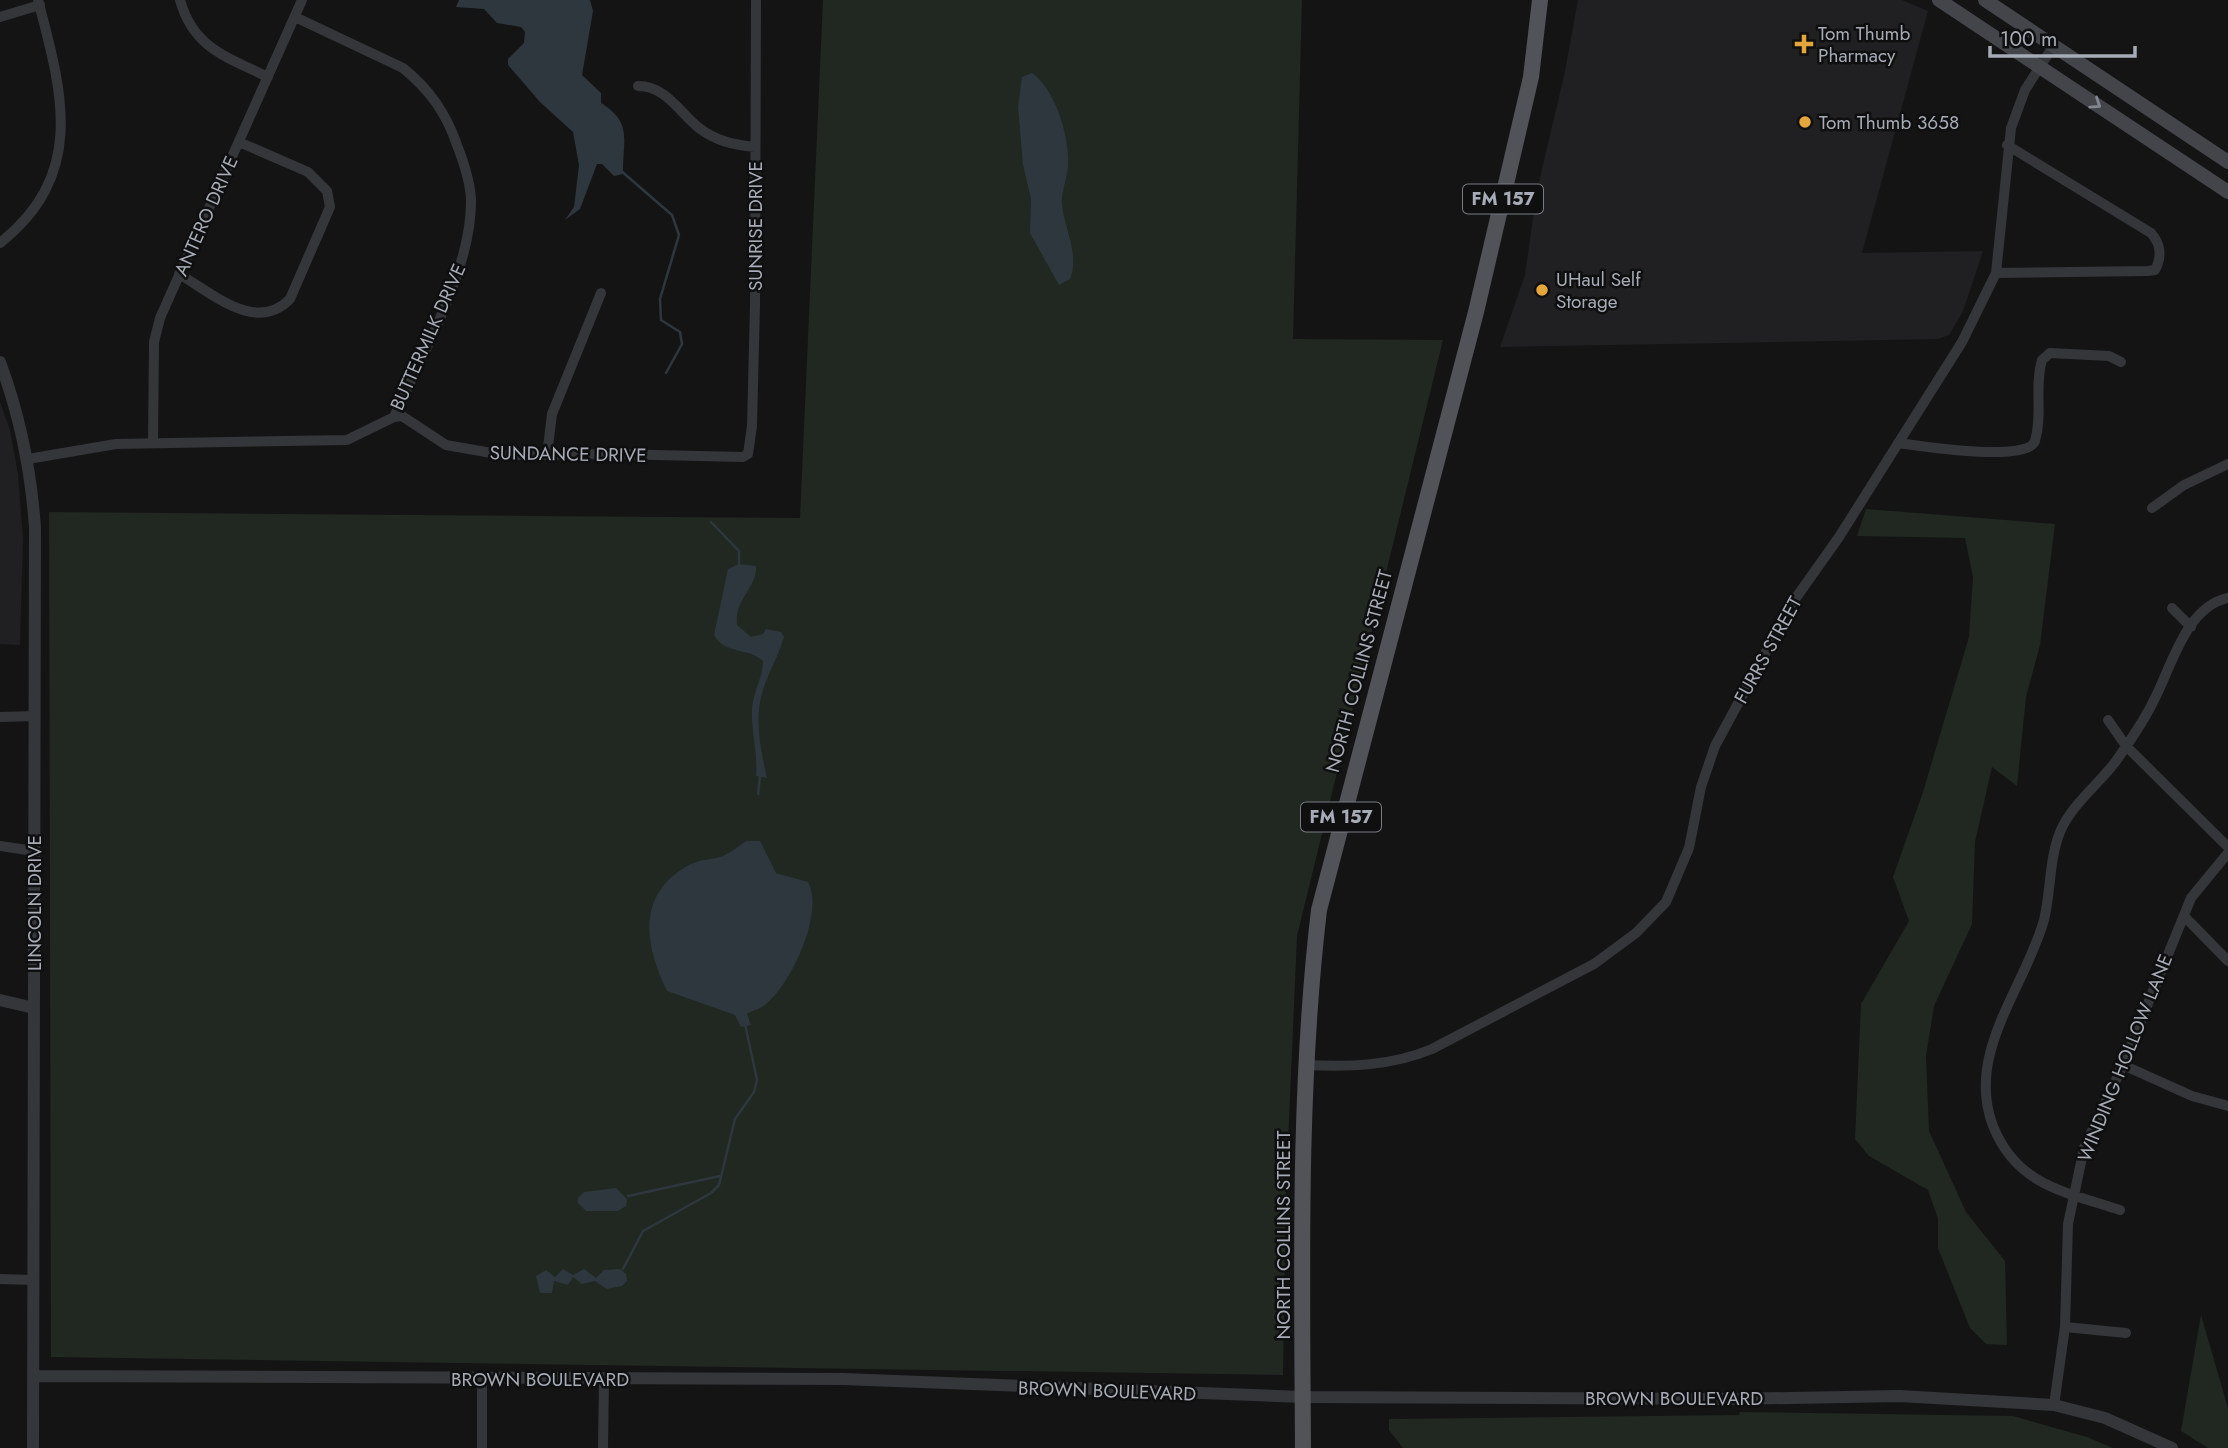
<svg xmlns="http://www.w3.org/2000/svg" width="2228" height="1448" viewBox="0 0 2228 1448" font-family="Jost,sans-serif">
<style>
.built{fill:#202022}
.green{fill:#202821}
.water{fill:#2e373d}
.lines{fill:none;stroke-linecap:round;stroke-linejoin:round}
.stream{stroke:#2e373d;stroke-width:2.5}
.minor{stroke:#35363a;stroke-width:10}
.tertiary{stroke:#35363a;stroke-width:12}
.secondary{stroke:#43454a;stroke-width:14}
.primary{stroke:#515359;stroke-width:16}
.oneway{stroke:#838790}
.poi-dot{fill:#e5a63c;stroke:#0f0f10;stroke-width:2.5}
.labels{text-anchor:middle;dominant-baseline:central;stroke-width:5;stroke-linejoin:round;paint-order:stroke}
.shield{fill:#0f0f10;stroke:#797c84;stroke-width:2}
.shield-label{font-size:18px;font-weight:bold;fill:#a6abb5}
.poi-label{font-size:19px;fill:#a6abb5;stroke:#0f0f10;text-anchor:start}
.street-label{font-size:19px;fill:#a6abb5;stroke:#0f0f10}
</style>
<rect width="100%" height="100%" fill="#141415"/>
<path class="built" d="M 1578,0 L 1902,0 L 1928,11 L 1862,253 L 1983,251 L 1963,311 L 1949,335 L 1938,339 L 1500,347 L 1525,275 L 1537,190 L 1564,76 Z
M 0,402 L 10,430 L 18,474 L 23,538 L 20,645 L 0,644 Z"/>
<path class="green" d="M 823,0 L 1302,0 L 1293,339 L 1443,340 L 1297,936 L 1286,1189 L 1283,1375 L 51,1357 L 49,512 L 800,518 Z
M 1866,509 L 2055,524 L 2040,645 L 2026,697 L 2017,786 L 1992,767 L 1975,842 L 1972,924 L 1934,1006 L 1926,1056 L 1929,1131 L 1966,1212 L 2005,1261 L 2007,1345 L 1986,1344 L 1970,1328 L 1938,1248 L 1938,1219 L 1928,1190 L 1869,1156 L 1855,1139 L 1861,1004 L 1909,921 L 1893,877 L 1923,792 L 1969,637 L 1973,577 L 1965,538 L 1857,536 Z
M 2201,1315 L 2228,1408 L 2228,1448 L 2208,1448 L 2181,1431 Z
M 1740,1412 L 2013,1416 L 2087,1437 L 2113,1448 L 1403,1448 L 1389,1430 L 1389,1419 L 1739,1415 Z"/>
<path class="water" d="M 459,0 L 590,0 L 593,11 L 582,75 L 601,93 L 601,103 C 634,123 622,142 623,174 L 614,176 L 602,164 L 597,164 L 580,209 L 565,220 L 574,207 L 579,165 L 573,132 L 540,102 L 508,65 L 508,59 L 524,43 L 525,32 L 521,27 L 497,23 L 484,9 L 456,7 Z
M 1032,73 C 1056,90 1070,138 1068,167 C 1067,179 1061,192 1062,204 C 1064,229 1080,253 1070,279 L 1059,285 L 1030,233 L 1031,199 L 1023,165 L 1018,107 L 1022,77 Z
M 739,564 L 756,566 C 757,588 734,599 737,625 L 751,637 L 763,634 L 766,629 L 781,632 L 784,637 C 779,654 771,668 765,684 C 753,715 760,747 767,778 L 756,776 C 758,753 751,732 752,709 C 753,692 763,677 763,661 C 748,647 725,655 714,635 L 728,569 Z
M 746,841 L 760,841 L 776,873 L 808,882 C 825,913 790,988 762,1007 C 757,1010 751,1011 747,1014 L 751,1025 L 741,1027 L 735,1015 L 667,991 C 643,942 637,892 691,864 C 701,859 713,860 723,856 C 731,852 739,846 746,841 Z
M 616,1188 L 627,1199 L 626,1206 L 618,1211 L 586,1211 L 578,1203 L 578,1198 L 584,1192 Z
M 563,1269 L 573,1275 L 584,1269 L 596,1278 L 604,1270 L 620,1269 L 626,1274 L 627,1281 L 622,1286 L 607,1289 L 595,1281 L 582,1284 L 573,1277 L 568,1285 L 554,1281 L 552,1293 L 540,1293 L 536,1276 L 546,1270 L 555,1277 Z"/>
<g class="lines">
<path class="stream" d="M 620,170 L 672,215 L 679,235 L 660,299 L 661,320 L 680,332 L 682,344 L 666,373
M 711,522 L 739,551 L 739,566
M 758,794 L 760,776
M 628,1196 L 720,1176
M 623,1269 L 643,1231 L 711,1193 L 719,1185 L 735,1119 L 754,1092 L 757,1080 L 745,1024"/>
<path class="minor" d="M 180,0 C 193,48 227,57 268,77
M 0,17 L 40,5
M 638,86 C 666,86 679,112 699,128 C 716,141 734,145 755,147
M 0,243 C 87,174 62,92 38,0
M 1996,273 L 2148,271 L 2155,270 C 2162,257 2161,244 2151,233 L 2007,145
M 179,274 C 212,293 256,334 290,299 L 330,207 L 327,191 L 308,172 L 239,142
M 394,417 L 402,416 L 446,445 L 503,455 L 612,454 L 743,457 L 748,454 L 752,426 L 755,304 L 756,0
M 153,442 L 154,342 L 160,318 L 302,0
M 1898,443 C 1920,446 2028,463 2035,441 C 2043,415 2034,386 2042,360 L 2050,353 L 2109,356 L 2121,362
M 547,455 L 552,414 L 601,293
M 28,459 L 116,444 L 347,440 L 394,417 C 422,354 471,271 471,202 C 471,183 464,163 457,145 C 446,113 430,90 403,68 L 295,17
M 2152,508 L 2184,485 L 2228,464
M 2172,608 L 2191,627
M 0,717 L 35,716
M 2108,720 L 2126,746 L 2228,847
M 0,846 L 34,851
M 2184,916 L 2228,961
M 1306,1065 C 1350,1067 1391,1066 1432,1049 L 1594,964 L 1636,933 L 1666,902 L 1689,848 L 1701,787 L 1715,746 L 1793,602 L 1839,537 L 1962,342 L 1996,273 L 2011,128 L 2025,90 L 2054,45
M 2123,1065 L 2192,1096 L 2228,1106
M 2120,1210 C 2066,1192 2017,1186 1993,1126 C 1965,1053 2025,988 2044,920 C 2051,891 2049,860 2060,832 C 2071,805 2099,784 2116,761 C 2129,742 2143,723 2153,702 C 2171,669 2185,607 2228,598
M 0,1279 L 33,1280
M 2065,1327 L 2126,1333
M 482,1379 L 482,1448
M 2054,1405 L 2065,1327 L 2068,1224 L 2084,1148 L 2123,1065 L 2191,898 L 2228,853
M 603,1448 L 604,1379"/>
<path class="tertiary" d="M 0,362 C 20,416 31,470 35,528 L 33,1448
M 0,1000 L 34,1008
M 33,1376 L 843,1379 L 1303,1397 L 1730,1399 L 1899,1396 L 2054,1405 L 2105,1418 L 2172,1448"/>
<path class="secondary" d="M 1939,0 L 2228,192
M 1985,0 L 2228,162"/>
<path class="primary" d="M 1303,1448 C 1302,1269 1298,1088 1319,910 L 1476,312 L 1531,77 L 1540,0"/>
</g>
<defs><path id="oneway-chevron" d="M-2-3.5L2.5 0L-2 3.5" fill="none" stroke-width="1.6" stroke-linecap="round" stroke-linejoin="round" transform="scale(1.75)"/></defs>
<use class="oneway" href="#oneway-chevron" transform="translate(2096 104) rotate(34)"/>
<g class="poi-dot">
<path d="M1800.5 33.5h7v7h7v7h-7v7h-7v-7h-7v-7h7z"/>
<circle cx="1805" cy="122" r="7"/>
<circle cx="1542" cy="290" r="7"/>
</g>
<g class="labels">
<g class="shield">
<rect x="1463" y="184.5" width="80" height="29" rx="5"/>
<rect x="1301" y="802.5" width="80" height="29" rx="5"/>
</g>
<g class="shield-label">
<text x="1503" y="199">FM 157</text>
<text x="1341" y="817">FM 157</text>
</g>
<g class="poi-label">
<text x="1818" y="33">Tom Thumb<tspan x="1818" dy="22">Pharmacy</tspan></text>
<text x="1819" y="122">Tom Thumb 3658</text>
<text x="1556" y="279">UHaul Self<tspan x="1556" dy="22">Storage</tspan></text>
</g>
<g class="street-label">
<text transform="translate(206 216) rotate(-66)">ANTERO DRIVE</text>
<text transform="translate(755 226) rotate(-90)">SUNRISE DRIVE</text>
<text transform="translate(428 337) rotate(-66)">BUTTERMILK DRIVE</text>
<text transform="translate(568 454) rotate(1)">SUNDANCE DRIVE</text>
<text transform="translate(1768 650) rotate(-61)">FURRS STREET</text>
<text transform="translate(1359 671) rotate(-75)">NORTH COLLINS STREET</text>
<text transform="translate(34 903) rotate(-90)">LINCOLN DRIVE</text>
<text transform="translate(2125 1058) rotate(-68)">WINDING HOLLOW LANE</text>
<text transform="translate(1283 1235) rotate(-90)">NORTH COLLINS STREET</text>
<text x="540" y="1379">BROWN BOULEVARD</text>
<text transform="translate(1107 1391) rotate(2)">BROWN BOULEVARD</text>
<text x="1674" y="1398">BROWN BOULEVARD</text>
</g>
</g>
<path d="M1990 46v10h145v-10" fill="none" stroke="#a6abb5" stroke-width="3.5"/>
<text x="2000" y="46" font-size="21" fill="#a6abb5" stroke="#0f0f10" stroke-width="5" paint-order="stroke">100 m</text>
</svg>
